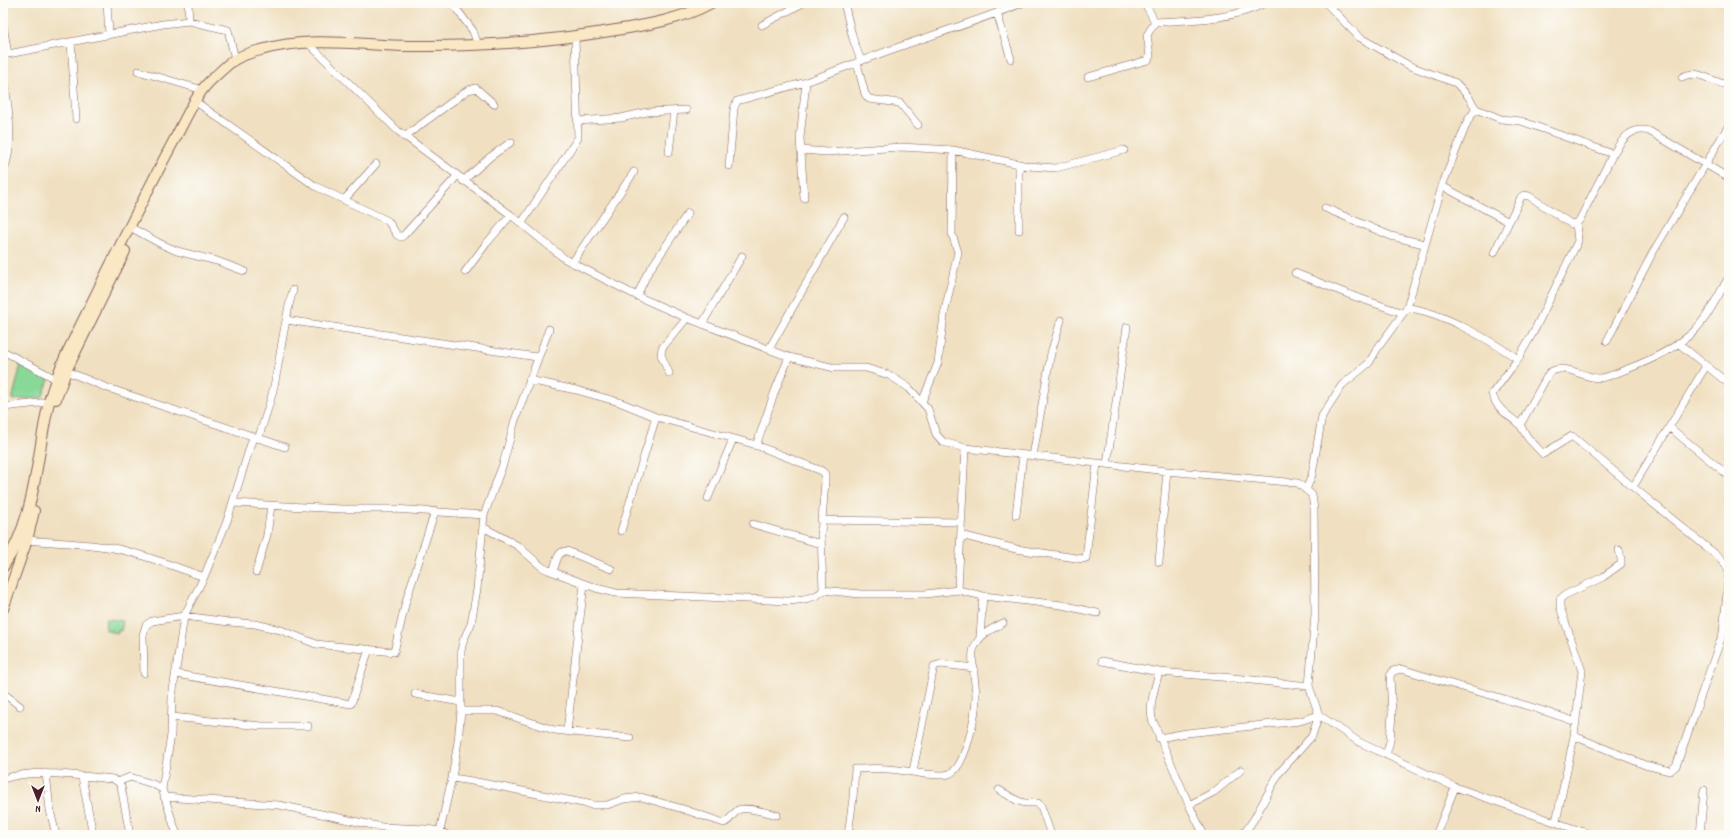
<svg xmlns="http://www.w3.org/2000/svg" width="1732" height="838" viewBox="0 0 1732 838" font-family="Dekko,sans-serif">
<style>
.park{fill:#88d898;stroke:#697c62}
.garden{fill:url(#garden-furrows);stroke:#697c62}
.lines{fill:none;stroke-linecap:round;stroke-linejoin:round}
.street-casing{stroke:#846360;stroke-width:8}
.secondary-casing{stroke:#846360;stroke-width:12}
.street{stroke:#fff;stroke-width:7}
.secondary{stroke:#fae7c3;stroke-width:10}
</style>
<defs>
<pattern id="garden-furrows" width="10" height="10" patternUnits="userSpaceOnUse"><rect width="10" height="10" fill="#88d898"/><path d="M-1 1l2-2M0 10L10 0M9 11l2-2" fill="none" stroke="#77b983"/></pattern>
</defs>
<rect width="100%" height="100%" fill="#fdfcf7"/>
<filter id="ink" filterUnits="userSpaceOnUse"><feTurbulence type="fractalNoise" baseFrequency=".025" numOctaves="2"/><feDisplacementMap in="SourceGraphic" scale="8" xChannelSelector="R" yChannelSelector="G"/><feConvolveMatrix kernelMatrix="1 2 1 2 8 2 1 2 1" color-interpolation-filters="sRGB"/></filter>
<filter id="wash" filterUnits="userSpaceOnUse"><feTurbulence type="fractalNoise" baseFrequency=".012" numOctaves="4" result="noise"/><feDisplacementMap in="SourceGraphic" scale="16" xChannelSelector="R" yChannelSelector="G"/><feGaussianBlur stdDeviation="0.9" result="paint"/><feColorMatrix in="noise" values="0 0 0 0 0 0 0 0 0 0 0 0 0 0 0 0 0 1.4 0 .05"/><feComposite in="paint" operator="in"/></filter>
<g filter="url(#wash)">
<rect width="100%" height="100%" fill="#f0e0c1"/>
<path class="park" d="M 21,364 L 50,377 L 42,398 L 12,400 Z"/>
<path class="garden" d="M 105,619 L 123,620 L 121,631 L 118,630 L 118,633 L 110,632 L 110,630 L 106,630 Z"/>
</g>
<g filter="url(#ink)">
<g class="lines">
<g class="street-casing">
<path id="street" d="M 107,3 L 109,34
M 188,3 L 189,21
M 452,3 L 473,31 L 478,45
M 844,3 L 853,39 L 861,61 C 914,40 969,25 1022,3
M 1326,3 L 1359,37 L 1410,66 L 1456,83 L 1468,96 L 1476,109 L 1501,119 L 1521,121 L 1613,154 C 1622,140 1630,126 1649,131 L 1729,178
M 997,13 L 1011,59
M 1155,22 C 1189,20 1234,20 1265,3
M 3,25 L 8,54
M 762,25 L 803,3
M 71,42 L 76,119
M 307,42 L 398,131 L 511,215 L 565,259 L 637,296 L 687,318 L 789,357 L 835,368 L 866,368 L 889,375 L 909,388 L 928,409 L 936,434 L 943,442 L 965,448 L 1167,471 L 1298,483 L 1312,495 L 1314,509 L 1315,615 L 1309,686 L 1319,715 L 1359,742 L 1455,787 L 1592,835
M 3,55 L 163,24 L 189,21 L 228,30 L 235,59
M 857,63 L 865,94 L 869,99 L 900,103 L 918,125
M 3,71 C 7,101 16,144 3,172
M 138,71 L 203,90
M 1088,77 L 1148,60 L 1150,56 L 1147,35 L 1155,22 L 1145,3
M 1682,77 C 1698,68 1712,83 1729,85
M 196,102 L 315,186 L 388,221 L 397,235 L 401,237 L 404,235 L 457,176
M 578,121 L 621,118 L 647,112 L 686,110
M 404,137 L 468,90 L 476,88 L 494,104
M 801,150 L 827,152 L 901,147 L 953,150 L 1028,166 L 1056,168 L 1124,150
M 669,152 L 674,111
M 1019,164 L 1019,230
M 729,166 L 734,108 L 737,101 L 806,82 L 861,61
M 463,181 L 490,157 L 511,142
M 1442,186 L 1509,222
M 804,198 L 800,138 L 806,82
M 344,200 L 376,164
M 1325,208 L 1391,236 L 1424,244
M 521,224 L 578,138 L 575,37
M 130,227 L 161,244 L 177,251 L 217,261 L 244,271
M 1494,253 L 1521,197 L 1524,195 L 1529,196 L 1571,224 L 1576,223 L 1579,221 L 1613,154
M 572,263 L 634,172
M 465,272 L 486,244 L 511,215
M 1295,273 L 1353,296 L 1403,313
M 637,296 L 647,274 L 688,213
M 1407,308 L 1442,186 L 1468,120 L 1476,109
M 286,320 L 537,357
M 702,324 L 742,256
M 1607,341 L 1653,252 L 1729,125
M 1678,343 L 1729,384
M 769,349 L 844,217
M 3,351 L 56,379
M 1518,359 L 1535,329 L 1578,241 L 1576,223
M 1706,366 L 1633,487 L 1572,436 L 1543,454 L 1528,438 L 1520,425 L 1549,373 C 1564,362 1581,377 1598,378 C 1609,378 1621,371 1630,368 C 1651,360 1675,348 1692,333 C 1708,318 1718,295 1729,277
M 66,371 L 105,387 L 285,447
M 669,373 L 661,355 L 662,348 L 687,318
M 922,402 L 938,363 L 944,315 L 958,252 L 952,234 L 953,150
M 3,407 L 49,402
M 1669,427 L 1729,476
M 258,439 C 264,421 270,404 274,386 C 281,354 284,321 293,290
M 756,446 L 775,391 L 789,357
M 1033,456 L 1051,353 L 1061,320
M 1107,464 L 1127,327
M 1306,490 L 1312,475 L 1322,416 L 1342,385 L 1369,363 L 1377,349 L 1407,308 C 1439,310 1491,341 1518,359 L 1492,394 C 1496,408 1509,416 1520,425
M 708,498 L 733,439
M 233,503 L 341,509 L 394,509 L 484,515
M 1016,515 L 1023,455
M 821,520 L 961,522
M 753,524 L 821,544
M 483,527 L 518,546 L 542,567 L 548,570 L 596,588 L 616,593 L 788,601 C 798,600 817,599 823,590 L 821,534 L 825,481 L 825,474 L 822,471 L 753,444 L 656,417 L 619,402 L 576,390 L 529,380
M 621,531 L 656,417
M 961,535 L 1016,549 L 1083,559 L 1086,558 L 1097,463
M 27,540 C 56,543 85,543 113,548 C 144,554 175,567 204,577
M 1159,562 L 1167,471
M 256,572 L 267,535 L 271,506
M 553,572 C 556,564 557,550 567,551 L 611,569
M 823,590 L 860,594 L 925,594 L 958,590 L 983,596 L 1062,605 L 1097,613
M 958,590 L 965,448
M 980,636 L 983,596
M 1102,661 L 1159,672 L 1233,678 L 1309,686
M 1159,672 C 1155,688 1149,703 1152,719 L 1189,805 L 1204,835
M 144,673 L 143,635 L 146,625 L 152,621 L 184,616 L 229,622 L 255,624 L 281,630 L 316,644 L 394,652 L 406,601 L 435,511
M 176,674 L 351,704 L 369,649
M 3,693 L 20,706
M 415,694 L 461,702
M 461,711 L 497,711 L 554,730 L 630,738
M 172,717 L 262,726 L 308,726
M 567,731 L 584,584
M 1574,736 L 1645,765 L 1670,771 L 1676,766 L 1679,758 L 1723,633 L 1729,572 L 1726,565 L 1720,558 L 1633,487
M 1159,738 L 1187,733 L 1300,721 L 1319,715
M 1386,755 L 1390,741 L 1392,714 L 1390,676 L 1393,671 L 1402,669 C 1460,688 1519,701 1576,722
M 913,771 L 934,666 L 941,664 L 974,668
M 46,773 L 50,810 L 56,835
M 82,777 L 93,835
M 452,778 L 472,781 L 593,805 L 607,805 L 624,799 L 641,797 L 683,809 L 724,823 C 731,820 733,813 738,810 C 745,806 769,813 777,815
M 3,779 C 39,768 77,776 113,779 L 118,782 L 121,786 L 130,835
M 118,782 L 130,777 L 153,784 L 162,789
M 999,790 L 1018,801 L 1025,803 L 1038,803 L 1041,806 L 1051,835
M 164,797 L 279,805 L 382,827 L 426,829 L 440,831 L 447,835
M 1189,805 L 1214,792 L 1241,770
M 1556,822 L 1574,736 L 1582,671 L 1560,607 L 1560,599 L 1565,595 L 1603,577 L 1621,564 L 1621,559 L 1619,550
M 848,833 L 868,835
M 177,835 L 162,789 L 171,735 L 172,697 L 184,616 L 204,577 L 227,521 L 253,437
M 439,835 L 452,778 L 458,741 L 461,711 L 461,651 L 463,641 L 471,624 L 477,589 L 484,515 L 503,464 L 515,420 L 549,329
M 848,835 L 853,798 L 855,769 C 866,769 877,768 888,769 C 902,769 937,778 949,774 C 966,768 976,713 976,696 C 976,685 970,656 974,648 C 980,634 990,630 1003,623
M 1243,835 L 1254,819 L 1279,773 L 1312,736 L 1319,715
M 1436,835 L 1455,787
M 1700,835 L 1704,790"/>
</g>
<g class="secondary-casing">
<path id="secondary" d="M 56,399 L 66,371 L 125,251
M 3,567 C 36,519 36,457 49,402 C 53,385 60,369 67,353 C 101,284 135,214 171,146 C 182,127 194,97 209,82 C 217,75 225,66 234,60 C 242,55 252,52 261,50 C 310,36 360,45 409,46 C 480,47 546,42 616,30 C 648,25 682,19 711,3
M 3,609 L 27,540 L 34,511"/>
</g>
<use href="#street" class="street"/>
<use href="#secondary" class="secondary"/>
</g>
</g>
<rect width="1732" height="838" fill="none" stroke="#fdfcf7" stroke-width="16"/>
<g transform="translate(38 800) rotate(180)" stroke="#fdfcf7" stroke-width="3" paint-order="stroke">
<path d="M0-3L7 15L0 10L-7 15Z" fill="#4a1f2b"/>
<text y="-6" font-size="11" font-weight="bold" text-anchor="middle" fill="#4a1f2b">N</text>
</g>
</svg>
